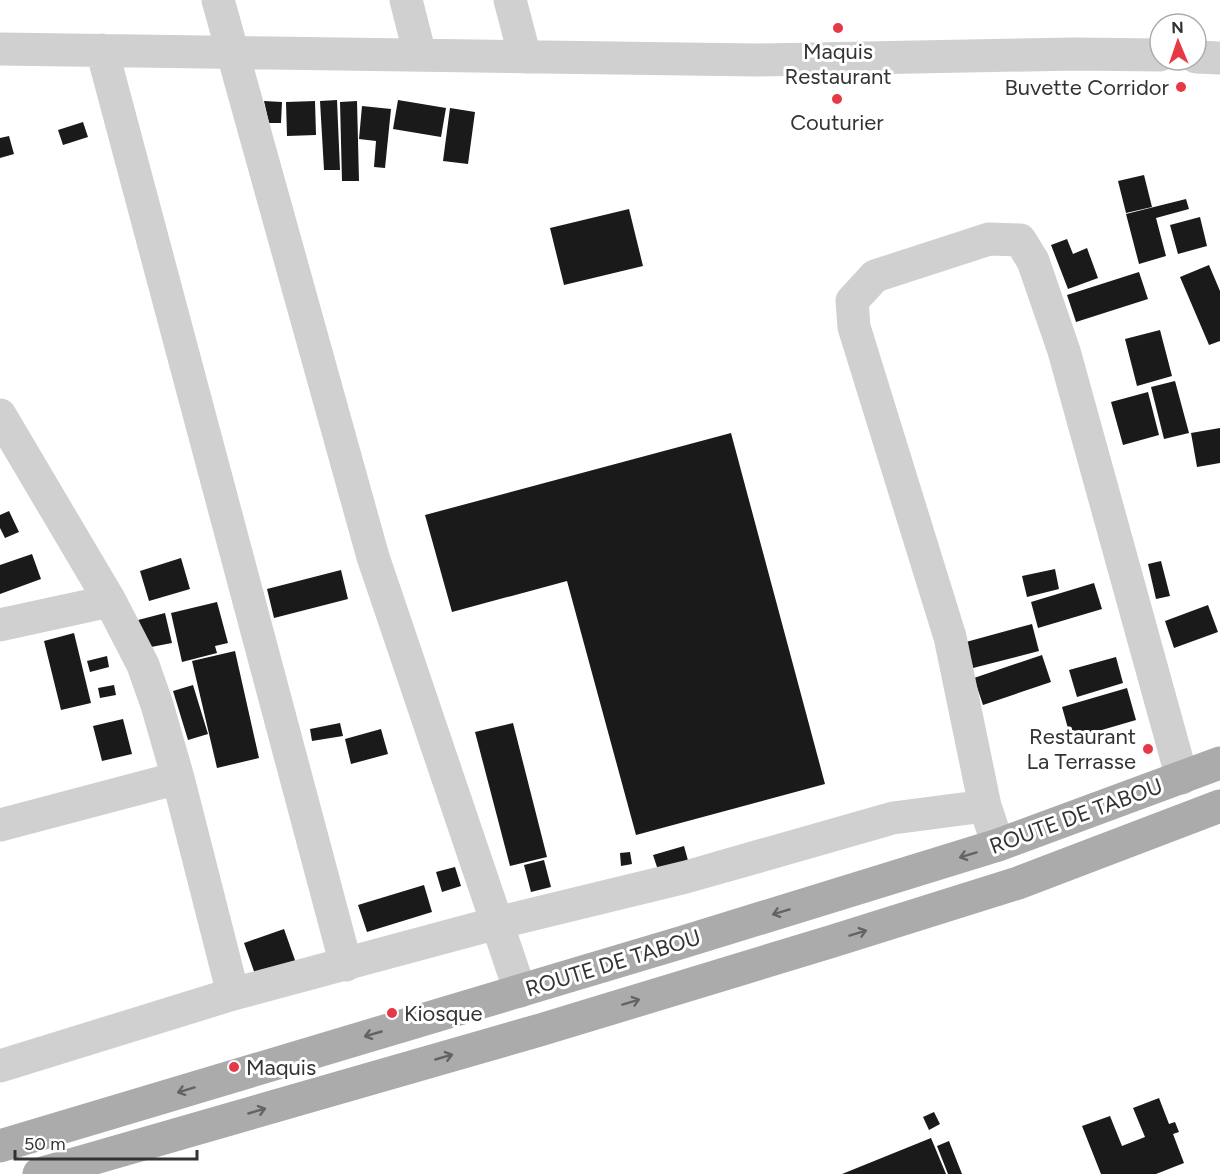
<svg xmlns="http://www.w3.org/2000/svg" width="1220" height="1174" viewBox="0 0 1220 1174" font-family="Figtree,sans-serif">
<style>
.building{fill:#1a1a1a}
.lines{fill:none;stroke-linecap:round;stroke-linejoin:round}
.minor{stroke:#d0d0d0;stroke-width:33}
.major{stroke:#ababab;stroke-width:33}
.oneway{stroke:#636363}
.poi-dot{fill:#e63946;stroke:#fff;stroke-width:2}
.labels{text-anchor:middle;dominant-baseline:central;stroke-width:6;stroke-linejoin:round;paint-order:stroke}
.poi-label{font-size:22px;fill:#333;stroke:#fff}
.street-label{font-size:22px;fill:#333;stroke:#fff}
</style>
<rect width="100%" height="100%" fill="#fff"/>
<path class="building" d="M 337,100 L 340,170 L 324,170 L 320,101 Z
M 398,100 L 446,108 L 441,137 L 393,129 Z
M 264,101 L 282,102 L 281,123 L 269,123 Z
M 315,101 L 316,135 L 287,136 L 286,102 Z
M 357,101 L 359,181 L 342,181 L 340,102 Z
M 362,106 L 391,109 L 385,168 L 374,167 L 376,141 L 359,139 Z
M 450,108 L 475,112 L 468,164 L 443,161 Z
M 83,122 L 88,137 L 63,145 L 58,130 Z
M 9,136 L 14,154 L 0,158 L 0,138 Z
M 1144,175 L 1152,207 L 1126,213 L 1118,181 Z
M 1186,199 L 1189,209 L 1156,218 L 1166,256 L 1139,264 L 1126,214 Z
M 629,209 L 643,266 L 564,285 L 550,228 Z
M 1200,217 L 1207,246 L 1178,254 L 1170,225 Z
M 1067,239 L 1073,254 L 1087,248 L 1098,278 L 1068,289 L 1051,245 Z
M 1209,265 L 1220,291 L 1220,341 L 1209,345 L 1180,277 Z
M 1139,272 L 1148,299 L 1076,322 L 1067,295 Z
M 1160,330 L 1172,376 L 1137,386 L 1125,339 Z
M 1175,381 L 1189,433 L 1164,439 L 1151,387 Z
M 1148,392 L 1159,435 L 1123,445 L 1111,402 Z
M 1220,428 L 1220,463 L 1197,467 L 1191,433 Z
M 731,433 L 825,784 L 636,835 L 567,581 L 452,612 L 425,515 Z
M 9,511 L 19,532 L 5,538 L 0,528 L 0,515 Z
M 32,554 L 41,579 L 0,594 L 0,565 Z
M 181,558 L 190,589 L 149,601 L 140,571 Z
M 1161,561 L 1170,596 L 1156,599 L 1148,564 Z
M 1055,569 L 1059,589 L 1027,597 L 1022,576 Z
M 341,570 L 348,599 L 274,618 L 267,589 Z
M 1094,583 L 1102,609 L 1038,628 L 1031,602 Z
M 217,602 L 228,643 L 215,646 L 217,653 L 182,662 L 171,613 Z
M 1208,605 L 1218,632 L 1174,648 L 1165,621 Z
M 165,613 L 172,643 L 151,647 L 138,620 Z
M 1032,624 L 1039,651 L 973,668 L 966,642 Z
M 74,633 L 91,703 L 61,710 L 44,641 Z
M 235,651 L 259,758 L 217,768 L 192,661 Z
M 1042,655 L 1051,682 L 983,705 L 974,678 Z
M 107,656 L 109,667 L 90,672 L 87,661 Z
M 1116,657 L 1123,683 L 1077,697 L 1069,670 Z
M 114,685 L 116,695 L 100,698 L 98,688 Z
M 193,685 L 208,734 L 188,740 L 173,691 Z
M 1127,688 L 1136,720 L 1071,739 L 1062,707 Z
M 123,719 L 132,754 L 102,761 L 93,726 Z
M 340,723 L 343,736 L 312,741 L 310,729 Z
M 513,723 L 547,857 L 510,866 L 475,732 Z
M 381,729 L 388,754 L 351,764 L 345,739 Z
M 684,846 L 689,864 L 659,873 L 653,855 Z
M 630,852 L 632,864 L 621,866 L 620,853 Z
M 544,860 L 551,887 L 531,892 L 524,865 Z
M 455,867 L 461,886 L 442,892 L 436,872 Z
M 424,885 L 432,912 L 367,932 L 358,905 Z
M 284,929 L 296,963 L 256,977 L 244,943 Z
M 1159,1098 L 1169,1124 L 1175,1122 L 1179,1132 L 1173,1134 L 1184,1163 L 1156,1174 L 1101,1174 L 1082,1126 L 1110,1116 L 1122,1146 L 1145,1137 L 1133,1108 Z
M 934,1112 L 940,1124 L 929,1130 L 923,1117 Z
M 931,1138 L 946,1174 L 842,1174 Z
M 949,1141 L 962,1174 L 948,1174 L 937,1146 Z"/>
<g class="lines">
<path class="minor" d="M 218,0 L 373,557 L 520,991
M 406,0 L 420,55
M 510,0 L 525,57
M 0,49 L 756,60 L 1076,54 L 1160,55
M 102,50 L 346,965
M 1196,57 L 1220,58
M 0,415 L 110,601 L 143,665 L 157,705 L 178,778 L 233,994
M 0,625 L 110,601
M 0,825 L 178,778
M 998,845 L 985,806 L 950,637 L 854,327 L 852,301 L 875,276 L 989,239 L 1020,240 L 1033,261 L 1064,351 L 1182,778
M 0,1066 L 233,994 L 497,923 L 686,877 L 893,818 L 985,806"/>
<path class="major" d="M 0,1146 L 683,942 L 998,845 L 1220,763
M 39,1174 L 540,1030 L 833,941 L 1018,883 L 1220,806"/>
</g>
<defs><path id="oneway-shaft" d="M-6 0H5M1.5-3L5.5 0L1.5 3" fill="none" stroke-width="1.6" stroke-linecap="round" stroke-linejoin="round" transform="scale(1.5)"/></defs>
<g class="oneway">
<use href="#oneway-shaft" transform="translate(968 855) rotate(163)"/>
<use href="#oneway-shaft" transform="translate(781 912) rotate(163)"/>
<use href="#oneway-shaft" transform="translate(858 933) rotate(-17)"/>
<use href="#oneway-shaft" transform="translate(631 1002) rotate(-17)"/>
<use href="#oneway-shaft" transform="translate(373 1034) rotate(164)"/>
<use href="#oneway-shaft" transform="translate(444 1057) rotate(-16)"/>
<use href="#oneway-shaft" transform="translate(186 1090) rotate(163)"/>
<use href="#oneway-shaft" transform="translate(257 1111) rotate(-16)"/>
</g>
<g class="poi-dot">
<circle cx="838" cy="28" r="6"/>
<circle cx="1181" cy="87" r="6"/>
<circle cx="837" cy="99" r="6"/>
<circle cx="1148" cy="749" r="6"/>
<circle cx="392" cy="1013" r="6"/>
<circle cx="234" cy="1067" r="6"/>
</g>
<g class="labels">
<g class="poi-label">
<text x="838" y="51">Maquis<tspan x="838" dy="25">Restaurant</tspan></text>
<text x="1169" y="87" text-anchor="end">Buvette Corridor</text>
<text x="837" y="122">Couturier</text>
<text x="1136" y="736" text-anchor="end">Restaurant<tspan x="1136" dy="25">La Terrasse</tspan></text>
<text x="404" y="1013" text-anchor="start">Kiosque</text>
<text x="246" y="1067" text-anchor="start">Maquis</text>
</g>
<g class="street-label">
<text transform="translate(1076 816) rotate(-20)">ROUTE DE TABOU</text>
<text transform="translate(613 963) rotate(-17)">ROUTE DE TABOU</text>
</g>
</g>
<g transform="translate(1178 42) rotate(358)"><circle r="28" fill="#ffffff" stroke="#adadad" stroke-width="1.5"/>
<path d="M0-4.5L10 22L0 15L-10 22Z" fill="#e63946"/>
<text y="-9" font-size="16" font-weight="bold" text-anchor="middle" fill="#333333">N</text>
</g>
<path d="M15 1150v9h182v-9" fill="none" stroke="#333333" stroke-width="3"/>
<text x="24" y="1150" font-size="18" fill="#333333" stroke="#ffffff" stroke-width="4.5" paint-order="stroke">50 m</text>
</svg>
